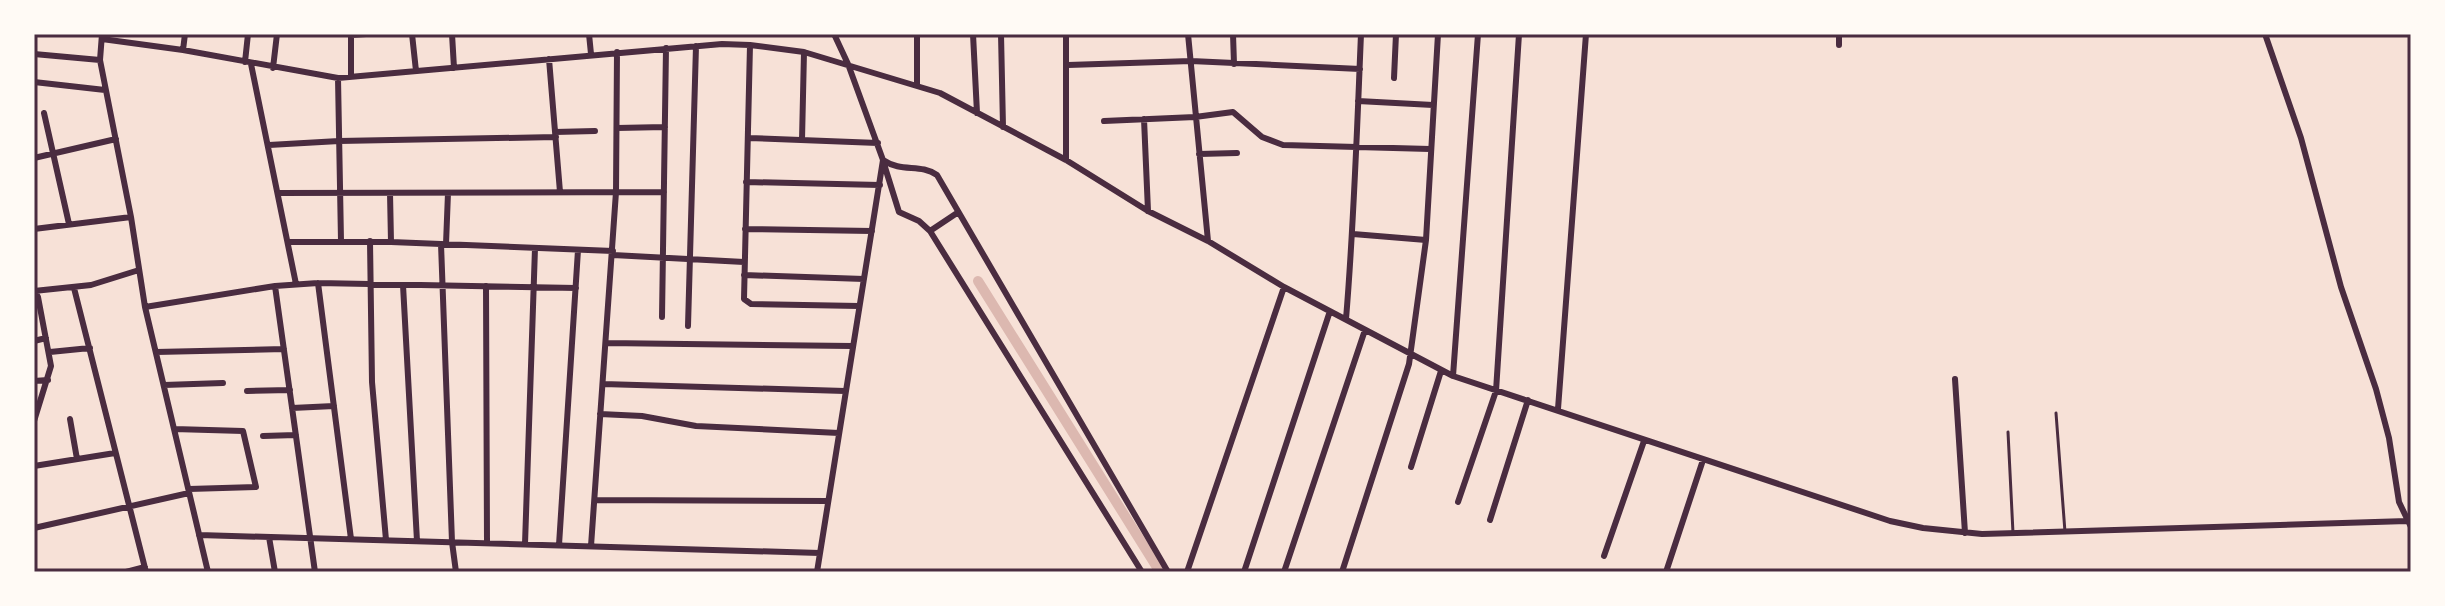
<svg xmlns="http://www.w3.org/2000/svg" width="2445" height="606" viewBox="0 0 2445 606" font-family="'Titillium Web',sans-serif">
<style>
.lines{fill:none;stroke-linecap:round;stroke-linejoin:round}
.canal{stroke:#dcb8b0;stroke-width:10}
.service{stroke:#4a2c40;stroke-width:3}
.minor{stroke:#4a2c40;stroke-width:6}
.neatline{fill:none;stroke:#4a2c40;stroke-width:3}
</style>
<rect width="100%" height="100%" fill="#f7e1d7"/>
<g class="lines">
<path class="canal" d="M 978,281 L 1160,572"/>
<path class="service" d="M 2056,413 L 2065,532
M 2008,432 L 2013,533"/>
<path class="minor" d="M 102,34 L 100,60 L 131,217 L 145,307 L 208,572
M 412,34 L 416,71
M 452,34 L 454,68
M 589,34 L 591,54
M 917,34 L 917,85
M 973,34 L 977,113
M 1001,34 L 1003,127
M 1188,34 L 1208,241
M 1233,34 L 1234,64
M 1839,34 L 1839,45
M 2265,34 L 2301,138 L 2341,287 L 2376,389 L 2389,438 L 2399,502 L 2411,527
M 351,35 L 366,34
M 102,39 L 183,50 L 338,78 L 722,44 L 750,45 L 804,52 L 940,93 L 1066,160 L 1148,211 L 1208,241 L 1284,287 L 1453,376 L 1890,521 L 1923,528 L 1982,534 L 2407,521
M 750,45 L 744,299 L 751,304 L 859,306
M 183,50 L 185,34
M 34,54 L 100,60
M 549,59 L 560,192
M 245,62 L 248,34
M 251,64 L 296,284
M 1068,65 L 1191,61 L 1360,69
M 273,68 L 277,34
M 351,77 L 351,34
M 338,78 L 341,241
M 1394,78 L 1396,34
M 34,82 L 105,90
M 1358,101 L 1433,105
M 44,113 L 69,224
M 1144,119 L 1148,211
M 1104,121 L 1195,117 L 1233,112 L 1262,137 L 1283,145 L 1430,149
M 617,128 L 665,127
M 555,132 L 595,131
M 748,138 L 878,143
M 802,140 L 804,52
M 269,145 L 339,141 L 556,137
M 1199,154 L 1237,153
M 34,158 L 116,139
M 883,160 C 902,173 920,163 937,175 L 1168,572
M 1066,160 L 1066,34
M 884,164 L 899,212 L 919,221 L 930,231 L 1142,572
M 746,182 L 880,185
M 278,193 L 664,192
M 390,193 L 391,242
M 34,229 L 131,217
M 745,229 L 872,231
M 930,231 L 957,213
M 1353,234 L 1426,240
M 370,241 L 372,382 L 386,540
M 288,242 L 391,242 L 613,251
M 441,244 L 452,542 L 456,572
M 446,244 L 448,193
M 613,255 L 744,262
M 744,275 L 864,279
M 318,283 L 351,539
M 403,285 L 417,541
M 275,286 L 315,572
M 486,286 L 487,543
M 74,288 L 146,572
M 34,290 L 38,297 L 51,366 L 34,421
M 34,291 L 91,285 L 139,270
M 145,307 L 275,286 L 318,283 L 576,288
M 662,317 L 666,48
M 1346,319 C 1354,224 1357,129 1361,34
M 688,326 L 696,46
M 34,341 L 46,338
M 606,343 L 852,346
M 50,352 L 90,348
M 156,352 L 284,349
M 1453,376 L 1478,34
M 1955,379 L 1965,533
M 34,381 L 48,380
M 603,384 L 845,391
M 164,385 L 223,383
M 247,391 L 290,390
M 292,408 L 334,406
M 1558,409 L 1586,34
M 600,414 L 642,416 L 696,426 L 839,433
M 70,419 L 77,459
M 174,429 L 243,431 L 256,487 L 189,489
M 263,436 L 296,435
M 34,466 L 115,453
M 1411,467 L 1441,371
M 595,500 L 828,501
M 1458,502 L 1496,391 L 1519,34
M 1490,520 L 1528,400
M 34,528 L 189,493
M 199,535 L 820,553
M 269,537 L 275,572
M 525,544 L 535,248
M 559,545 L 578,250
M 591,546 L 616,192 L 617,52
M 1604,556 L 1644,441
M 126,572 L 145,567
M 817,572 L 883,160 L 848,64 L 834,34
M 1187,572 L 1284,287
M 1244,572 L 1330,311
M 1284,572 L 1365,330
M 1342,572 L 1409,364 L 1426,240 L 1438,34
M 1666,572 L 1703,460"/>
</g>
<rect width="2445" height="606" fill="none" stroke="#fffaf5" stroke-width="72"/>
<rect x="36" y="36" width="2373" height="534" class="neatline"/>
</svg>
